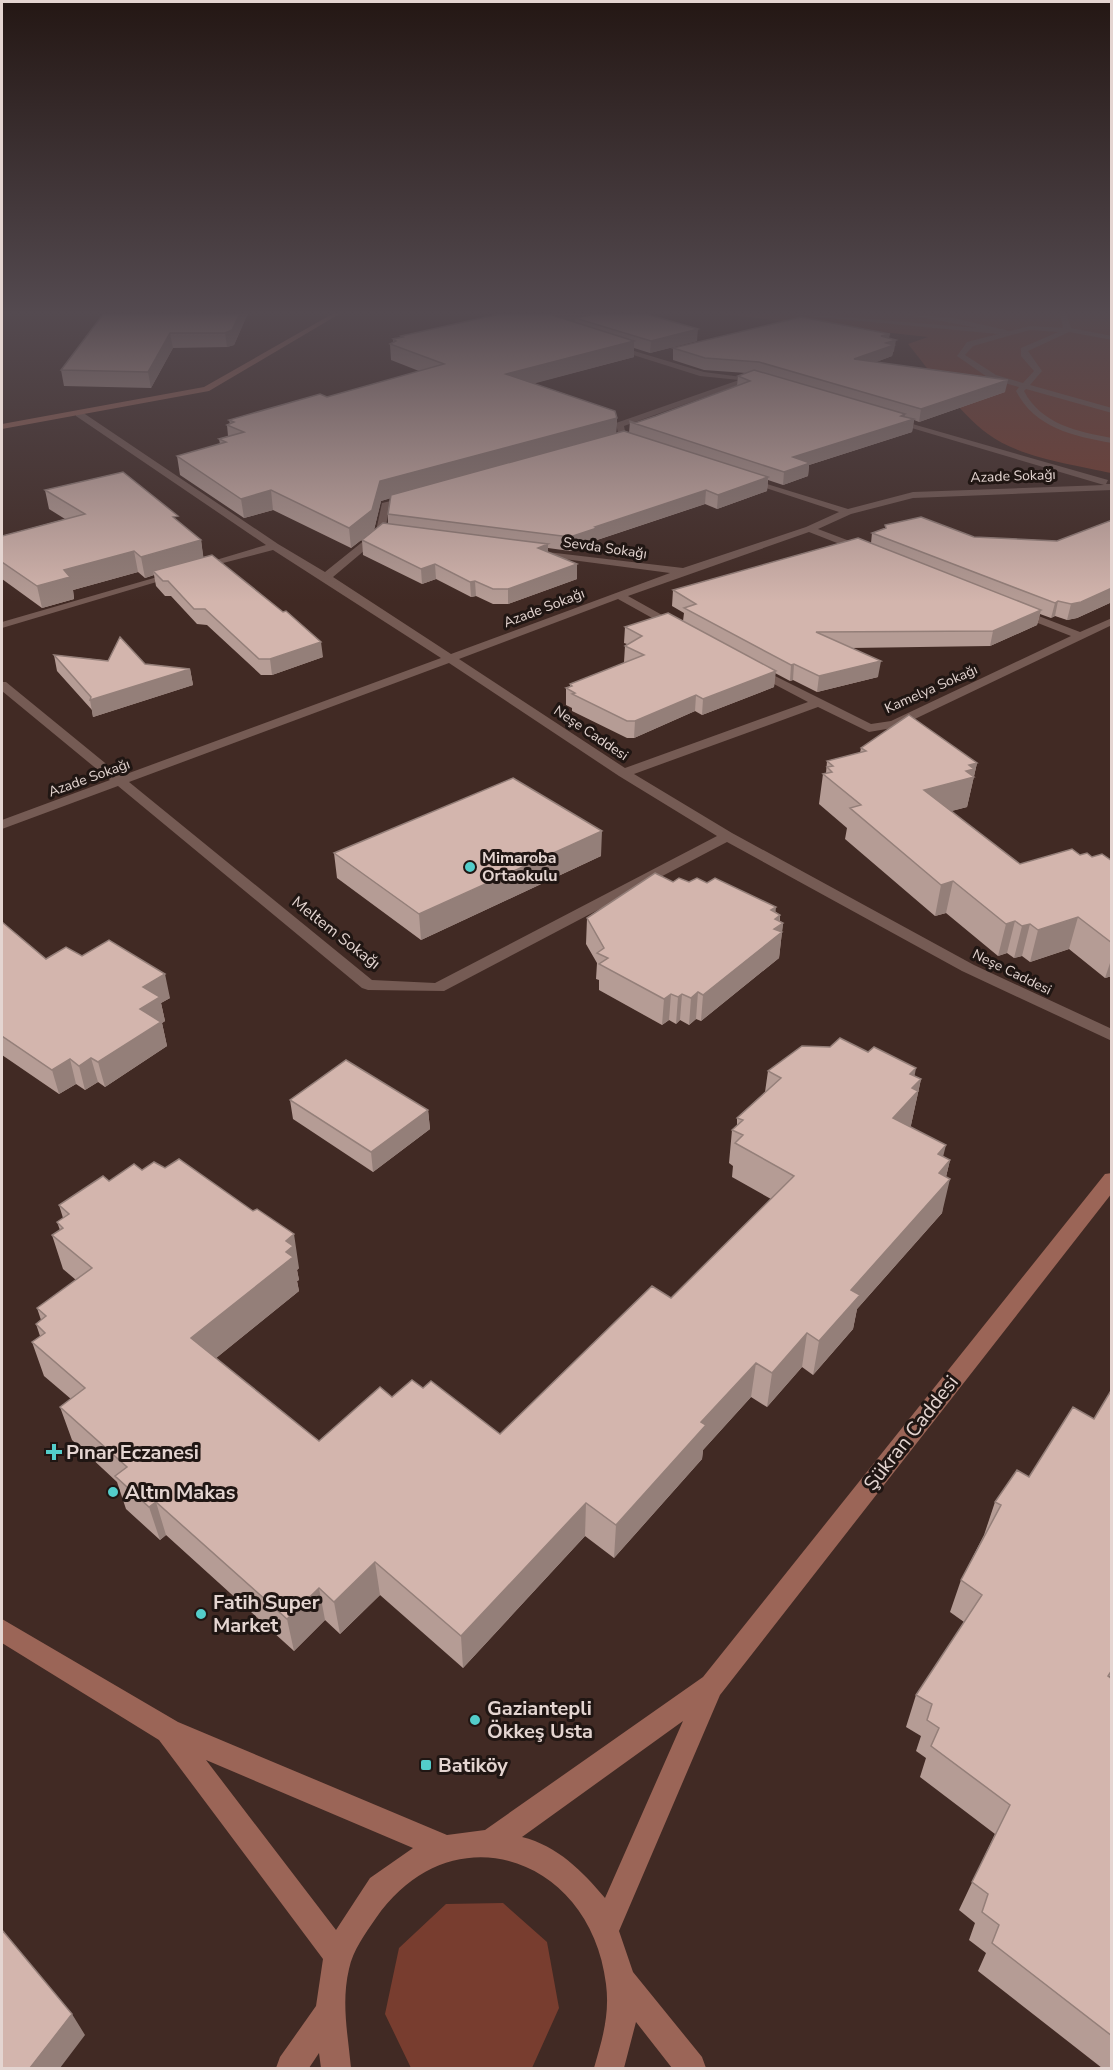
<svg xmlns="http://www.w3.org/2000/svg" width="1113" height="2070" viewBox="0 0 1113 2070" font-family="'Nunito Sans',sans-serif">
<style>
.green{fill:#783d2f}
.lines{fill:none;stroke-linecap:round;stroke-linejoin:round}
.path{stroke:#998782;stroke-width:1.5;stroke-dasharray:3 1.5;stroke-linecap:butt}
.pedestrian{fill:#755b54;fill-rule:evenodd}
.minor{fill:#755b54;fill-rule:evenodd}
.secondary{fill:#9b6557;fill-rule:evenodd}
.wall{fill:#b59c95}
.shaded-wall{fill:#947f79}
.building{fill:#d3b5ad;stroke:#947f79;stroke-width:1.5}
.poi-dot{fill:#53cdca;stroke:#201613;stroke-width:2}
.labels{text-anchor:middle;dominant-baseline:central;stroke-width:6;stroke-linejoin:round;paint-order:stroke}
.far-street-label{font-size:14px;fill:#e4d5d1;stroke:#201613}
.poi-label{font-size:16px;font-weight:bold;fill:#e4d5d1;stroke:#201613;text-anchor:start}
.street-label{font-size:16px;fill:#e4d5d1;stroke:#201613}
.near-street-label{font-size:20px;fill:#e4d5d1;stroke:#201613}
.near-poi-label{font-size:20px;font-weight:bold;fill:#e4d5d1;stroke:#201613;text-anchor:start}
</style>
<rect width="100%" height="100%" fill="#412a24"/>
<path class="green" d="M 711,313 L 1111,313 L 1111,473 C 1075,465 1018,457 988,434 C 960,414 930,371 908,344 L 928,337 Z
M 503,1903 L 547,1942 L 559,2008 L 532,2068 L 411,2068 L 385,2014 L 399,1948 L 446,1904 Z"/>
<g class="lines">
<path class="path" d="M 758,313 L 769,314"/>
<path class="pedestrian" d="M 794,313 L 978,328 L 899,313 L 953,318 L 1010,331 L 1030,326 L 1063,328 L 1060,313 L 1066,313 L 1071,328 L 1112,336 L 1112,340 L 1069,332 L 1028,351 L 1042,371 L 1030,385 L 1112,408 L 1112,413 L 1026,389 L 1024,391 C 1041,424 1078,432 1112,438 L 1112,443 C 1073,436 1035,428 1016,391 L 1019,387 L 990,379 L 957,356 L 967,342 L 998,334 L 797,315 ZM 1030,330 L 1058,332 L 1021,348 L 1021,356 L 1034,371 L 1023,383 L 996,375 L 965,355 L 973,346 Z"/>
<path class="minor" d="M 611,344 L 704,372 L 764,380 L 750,381 L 624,426 L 627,441 L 608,446 L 605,445 L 605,441 L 619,438 L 616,423 L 739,380 L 700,376 L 611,348 Z
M 76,412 L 82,412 L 278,544 L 325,572 L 376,531 L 382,503 L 413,496 L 413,500 L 390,507 L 384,534 L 333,577 L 451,654 L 670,573 L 534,555 L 529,552 L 530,550 L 683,568 L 806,527 L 839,512 L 744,481 L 744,477 L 848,509 L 913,492 L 1104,485 L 888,421 L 888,417 L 1108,480 L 1106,484 L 1112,484 L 1112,490 L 913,498 L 851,514 L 818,529 L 868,548 L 868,552 L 860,552 L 809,532 L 628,596 L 680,625 L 680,629 L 672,629 L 618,599 L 459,659 L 625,768 L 808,702 L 753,673 L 753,669 L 761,669 L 871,724 L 891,721 L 1071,636 L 1015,614 L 1015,610 L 1023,610 L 1080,632 L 1112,618 L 1112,625 L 898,727 L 869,732 L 818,707 L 634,774 L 732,833 L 974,965 L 1112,1029 L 1112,1041 L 962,971 L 727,842 L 444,991 L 368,990 L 362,988 L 118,786 L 2,829 L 2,820 L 110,780 L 2,691 L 2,682 L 6,682 L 121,776 L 441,658 L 273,550 L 196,570 L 196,566 L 266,545 L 76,416 ZM 449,663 L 619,776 L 717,836 L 435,983 L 372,980 L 129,782 Z
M 171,573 L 180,575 L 2,628 L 2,622 Z"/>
<path class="secondary" d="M 334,313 L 341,313 L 209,391 L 2,429 L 2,424 L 204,387 Z
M 1112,1173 L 1112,1193 L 720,1695 L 619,1931 L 633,1972 L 702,2057 L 706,2068 L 672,2068 L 636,2022 L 624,2068 L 594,2068 C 602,2040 610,2015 606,1984 C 591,1858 453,1808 376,1918 C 365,1934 353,1950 349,1969 C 341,2003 348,2035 351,2068 L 321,2068 L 319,2053 L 309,2068 L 276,2068 L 280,2057 L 316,2006 L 323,1959 L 159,1740 L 2,1643 L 2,1619 L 178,1722 L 447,1835 L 485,1830 L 703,1677 L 1105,1174 ZM 683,1721 L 605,1898 C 582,1871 558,1846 522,1837 ZM 206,1760 L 413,1848 L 370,1878 L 336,1930 Z"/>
</g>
<path class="wall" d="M 104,313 L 248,313 L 234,345 L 227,347 L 173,348 L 151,388 L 64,386 L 61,370 Z
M 504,313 L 643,313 L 697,341 L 650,353 L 634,348 L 634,357 L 534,383 L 617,418 L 616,433 L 629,433 L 630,421 L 635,423 L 656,416 L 737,386 L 738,376 L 746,373 L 704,370 L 673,360 L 673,348 L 889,338 L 894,351 L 893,352 L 892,356 L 876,362 L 1005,392 L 919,422 L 914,420 L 912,432 L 809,465 L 808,476 L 783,485 L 768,480 L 767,491 L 717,509 L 705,504 L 597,540 L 597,542 L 570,551 L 548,548 L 548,552 L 577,564 L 577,579 L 508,604 L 493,604 L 476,596 L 471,597 L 436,579 L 422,584 L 363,555 L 362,540 L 388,524 L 388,514 L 390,498 L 381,501 L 374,530 L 351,548 L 273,510 L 244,518 L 180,475 L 177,456 L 220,444 L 219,439 L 228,436 L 227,425 L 230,424 L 229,420 L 327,397 L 419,371 L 391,360 L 390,344 L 393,342 L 393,339 L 401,338 L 401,336 Z
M 45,490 L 179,522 L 201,540 L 203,557 L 323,657 L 272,675 L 261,675 L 207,625 L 197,624 L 171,596 L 165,596 L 156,586 L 154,575 L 145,578 L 138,572 L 73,590 L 74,599 L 42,608 L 2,579 L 2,536 L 65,519 L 49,509 Z
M 1112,520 L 1112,602 L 1077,618 L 1067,620 L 1055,616 L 1051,618 L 1040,614 L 1037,625 L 990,646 L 850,648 L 878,677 L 817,692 L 793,680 L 790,681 L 775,673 L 774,687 L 702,715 L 695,711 L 634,738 L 627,738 L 572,711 L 572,708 L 566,705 L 566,688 L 570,687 L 570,684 L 626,662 L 624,662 L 625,646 L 627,644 L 624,643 L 625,627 L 683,621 L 684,613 L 672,606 L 673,590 L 871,543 L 872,533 L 885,528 L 885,525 L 974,537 L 1057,541 Z
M 54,655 L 190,669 L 193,685 L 93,717 L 92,710 L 57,671 Z
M 861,748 L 977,763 L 967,807 L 951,811 L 1020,864 L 1080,855 L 1112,861 L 1112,976 L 1105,978 L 1069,949 L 1030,962 L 1022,956 L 1014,958 L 1007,953 L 998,956 L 946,913 L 935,916 L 845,839 L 847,828 L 819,804 L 823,774 L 826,773 L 827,761 L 860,753 Z
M 334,853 L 601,856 L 421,940 L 337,878 Z
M 673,882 L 689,882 L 776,912 L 780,915 L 780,921 L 783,923 L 779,958 L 701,1021 L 696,1019 L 689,1025 L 680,1020 L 676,1024 L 669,1020 L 662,1025 L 599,990 L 599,980 L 596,979 L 597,963 L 586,944 L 587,918 Z
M 2,922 L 46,959 L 82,956 L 170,998 L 161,1003 L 165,1021 L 162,1023 L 167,1046 L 105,1087 L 98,1082 L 85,1090 L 76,1084 L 59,1094 L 2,1055 Z
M 768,1071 L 915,1076 L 921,1079 L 911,1125 L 910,1127 L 943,1156 L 950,1160 L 946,1177 L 942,1213 L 857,1309 L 853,1329 L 813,1375 L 802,1367 L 767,1407 L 751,1397 L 703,1450 L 702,1459 L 614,1558 L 585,1536 L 463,1668 L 380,1595 L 340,1634 L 325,1620 L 294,1651 L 166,1535 L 160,1540 L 126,1509 L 117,1482 L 72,1440 L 60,1407 L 71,1399 L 44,1376 L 32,1342 L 40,1336 L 36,1324 L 41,1320 L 37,1308 L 76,1280 L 63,1269 L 52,1235 L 60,1230 L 57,1222 L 63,1218 L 59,1205 L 109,1181 L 142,1170 L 299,1268 L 297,1270 L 299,1280 L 297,1281 L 299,1291 L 216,1358 L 319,1441 L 392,1397 L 423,1388 L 500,1434 L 671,1298 L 771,1199 L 732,1177 L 733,1166 L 729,1163 L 732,1130 L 737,1126 L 737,1118 L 765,1092 Z
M 290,1100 L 428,1110 L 430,1129 L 373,1172 L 293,1119 Z
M 1017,1470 L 1112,1673 L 1109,1677 L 1112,1679 L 1112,2068 L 1102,2068 L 978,1971 L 986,1953 L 969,1940 L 975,1923 L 959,1910 L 995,1834 L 920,1777 L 926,1758 L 916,1751 L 921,1736 L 906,1727 L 916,1695 L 964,1622 L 950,1612 L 961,1580 L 984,1535 L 995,1502 Z"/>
<path class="shaded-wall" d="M 240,313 L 248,313 L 234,345 L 227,347 L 225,333 Z
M 552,313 L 610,313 L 575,318 L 575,322 L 553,327 Z
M 698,329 L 697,341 L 650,353 L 651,341 Z
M 170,333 L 173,348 L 151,388 L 148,372 Z
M 890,334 L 888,342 L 896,340 L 894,351 L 893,352 L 892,356 L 852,371 L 854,359 L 881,336 Z
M 634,341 L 634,357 L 506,391 L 506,374 Z
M 1008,380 L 1005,392 L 919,422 L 921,409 Z
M 905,414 L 904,423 L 914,419 L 912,432 L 809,465 L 808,476 L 783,485 L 784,472 L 793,457 Z
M 617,418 L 616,436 L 381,501 L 374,530 L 351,548 L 349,528 L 380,481 Z
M 768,477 L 767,491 L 717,509 L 718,495 Z
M 271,490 L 273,510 L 244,518 L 241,499 Z
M 706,490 L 705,504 L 597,540 L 597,542 L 570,551 L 570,537 L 595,527 Z
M 201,540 L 204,561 L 153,571 L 154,575 L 145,578 L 141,557 Z
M 548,544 L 548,559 L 538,548 Z
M 134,551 L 138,572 L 73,590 L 74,599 L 42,608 L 37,586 L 64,570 Z
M 435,564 L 436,579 L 422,584 L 421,569 Z
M 577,564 L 577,579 L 508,604 L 508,589 Z
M 475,581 L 476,596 L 471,597 L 470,582 Z
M 1112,588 L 1112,602 L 1077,618 L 1067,620 L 1071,604 Z
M 1058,601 L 1055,616 L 1051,618 L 1055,603 Z
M 1041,610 L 1037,625 L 990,646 L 993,631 Z
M 321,642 L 323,657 L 272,675 L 270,659 Z
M 881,661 L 878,677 L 817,692 L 819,676 Z
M 794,664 L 793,680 L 790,681 L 791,665 Z
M 190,669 L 193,685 L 93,717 L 90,700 Z
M 776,671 L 774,687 L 702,715 L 703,699 Z
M 696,695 L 695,711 L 634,738 L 635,721 Z
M 977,763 L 967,807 L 918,820 L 924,790 L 969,765 Z
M 602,831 L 601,856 L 421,940 L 419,914 Z
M 953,881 L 946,913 L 935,916 L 941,885 Z
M 776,907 L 775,918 L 780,915 L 779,925 L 783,923 L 779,958 L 701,1021 L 703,995 L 771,910 Z
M 1078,917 L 1069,949 L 1030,962 L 1038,930 Z
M 1015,921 L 1007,953 L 998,956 L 1006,924 Z
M 1030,924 L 1022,956 L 1014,958 L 1022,926 Z
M 1112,957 L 1112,976 L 1105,978 Z
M 165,974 L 170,998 L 161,1003 L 165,1021 L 162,1023 L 167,1046 L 105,1087 L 98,1062 L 140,1009 L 143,987 Z
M 698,992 L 696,1019 L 689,1025 L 691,998 Z
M 671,994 L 669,1020 L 662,1025 L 664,999 Z
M 682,994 L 680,1020 L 676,1024 L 678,997 Z
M 91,1058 L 98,1082 L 85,1090 L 79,1066 Z
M 70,1059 L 76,1084 L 59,1094 L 52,1070 Z
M 916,1068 L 910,1101 L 912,1088 L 921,1079 L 911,1125 L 886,1152 L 893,1118 L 910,1074 Z
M 428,1110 L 430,1129 L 373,1172 L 371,1152 Z
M 946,1145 L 939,1173 L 950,1160 L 944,1185 L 950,1179 L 942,1213 L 857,1309 L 853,1329 L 813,1375 L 819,1341 L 938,1154 Z
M 294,1234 L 299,1268 L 297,1270 L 299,1280 L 297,1281 L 299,1291 L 199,1372 L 191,1338 L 286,1241 Z
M 807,1333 L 802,1367 L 767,1407 L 772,1373 Z
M 756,1363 L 751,1397 L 703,1450 L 702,1459 L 614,1558 L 616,1525 L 701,1422 Z
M 156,1502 L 166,1535 L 160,1540 L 149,1507 Z
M 586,1503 L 585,1536 L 463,1668 L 461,1636 Z
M 375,1562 L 380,1595 L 340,1634 L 334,1602 Z
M 319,1588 L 325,1620 L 294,1651 L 287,1619 Z
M 72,2014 L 85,2035 L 60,2068 L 30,2068 Z"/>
<path class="building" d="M 104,313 L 240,313 L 232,330 L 225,333 L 170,333 L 148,372 L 61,370 Z
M 504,313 L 552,313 L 552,315 L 634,341 L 506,374 L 615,411 L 617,418 L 380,481 L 372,510 L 349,528 L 271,490 L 241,499 L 177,456 L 226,442 L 219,439 L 244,432 L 227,425 L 234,422 L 229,420 L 320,394 L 327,397 L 444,364 L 390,344 L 396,341 L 393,339 L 403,337 L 401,336 Z
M 599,313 L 643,313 L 698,329 L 651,341 L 575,318 Z
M 801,317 L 890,334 L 881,336 L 896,340 L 886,343 L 894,345 L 854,359 L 1008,380 L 921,409 L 759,362 L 705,358 L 673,348 Z
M 754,370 L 905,414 L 901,416 L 914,419 L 793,457 L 810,463 L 784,472 L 630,422 L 630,421 L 635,423 L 656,416 L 750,381 L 738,376 Z
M 624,431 L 768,477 L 718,495 L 706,490 L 595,527 L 597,528 L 570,537 L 388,514 L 391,495 Z
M 123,472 L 178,516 L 173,517 L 201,540 L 141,557 L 134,551 L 64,570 L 70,577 L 37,586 L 2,562 L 2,536 L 85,514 L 45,490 Z
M 921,517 L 974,537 L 1057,541 L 1112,520 L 1112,588 L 1081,602 L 1071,604 L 1058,601 L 1055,603 L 872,533 L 886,528 L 885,525 Z
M 383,523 L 548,544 L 538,548 L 577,564 L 508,589 L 493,589 L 475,581 L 470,582 L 435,564 L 421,569 L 362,540 Z
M 858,538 L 1041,610 L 993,631 L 816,632 L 881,661 L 819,676 L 794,664 L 791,665 L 684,608 L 696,604 L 673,590 Z
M 212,555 L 283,612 L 286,611 L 321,642 L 270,659 L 259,659 L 205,609 L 194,609 L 168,581 L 163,581 L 153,571 Z
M 668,613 L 776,671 L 703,699 L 696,695 L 635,721 L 627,721 L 572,694 L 575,693 L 566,688 L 572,686 L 570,684 L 644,655 L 625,646 L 642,636 L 625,627 Z
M 120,637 L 145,664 L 190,669 L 90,700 L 91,697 L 54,655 L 108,661 Z
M 909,715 L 977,763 L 969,765 L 974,769 L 966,771 L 974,777 L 924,790 L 1020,864 L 1072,849 L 1080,855 L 1087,853 L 1092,857 L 1102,854 L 1112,861 L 1112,943 L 1078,917 L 1038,930 L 1030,924 L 1022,926 L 1015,921 L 1006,924 L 953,881 L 941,885 L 850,808 L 861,805 L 823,774 L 832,772 L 827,767 L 833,766 L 827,761 L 866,751 L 861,748 Z
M 513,778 L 602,831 L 419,914 L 334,853 Z
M 655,873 L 673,882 L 679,878 L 689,882 L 697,878 L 707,883 L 715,878 L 776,907 L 771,910 L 780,915 L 775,919 L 783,923 L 774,929 L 782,932 L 703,995 L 698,992 L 691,998 L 682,994 L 678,997 L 671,994 L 664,999 L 599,964 L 608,958 L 597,953 L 604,948 L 587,918 Z
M 2,922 L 46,959 L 66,947 L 82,956 L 109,940 L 165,974 L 143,987 L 160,997 L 140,1009 L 161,1022 L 98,1062 L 91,1058 L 79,1066 L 70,1059 L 52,1070 L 2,1036 Z
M 840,1038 L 868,1052 L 874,1047 L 916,1068 L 910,1074 L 921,1079 L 912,1088 L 918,1091 L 893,1118 L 946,1145 L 938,1154 L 950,1160 L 939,1173 L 950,1179 L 851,1290 L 860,1295 L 819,1341 L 807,1333 L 772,1373 L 756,1363 L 701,1422 L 706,1425 L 616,1525 L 586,1503 L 461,1636 L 375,1562 L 334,1602 L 319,1588 L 287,1619 L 156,1502 L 149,1507 L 115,1476 L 127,1467 L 60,1407 L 85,1388 L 32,1342 L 45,1333 L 36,1324 L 46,1316 L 37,1308 L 92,1268 L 52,1235 L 63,1228 L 57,1222 L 69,1214 L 59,1205 L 103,1176 L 109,1181 L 134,1164 L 142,1170 L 154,1162 L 165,1168 L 179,1159 L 253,1211 L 257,1209 L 294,1234 L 286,1241 L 293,1246 L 286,1252 L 293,1257 L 191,1338 L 319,1441 L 380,1387 L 392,1397 L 412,1380 L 423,1388 L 431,1381 L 500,1434 L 652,1286 L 671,1298 L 794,1176 L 735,1143 L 743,1135 L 732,1130 L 743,1120 L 737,1118 L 781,1078 L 768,1071 L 802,1046 L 830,1047 Z
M 346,1060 L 428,1110 L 371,1152 L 290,1100 Z
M 1112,1389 L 1112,1670 L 1108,1676 L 1112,1679 L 1112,2036 L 992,1943 L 999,1925 L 982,1912 L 988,1894 L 972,1882 L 1010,1805 L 931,1746 L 939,1728 L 927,1720 L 932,1704 L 916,1695 L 982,1595 L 961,1580 L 1001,1505 L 995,1502 L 1017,1470 L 1029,1477 L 1073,1407 L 1094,1419 Z
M 2,1930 L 72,2014 L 30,2068 L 2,2068 Z"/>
<linearGradient id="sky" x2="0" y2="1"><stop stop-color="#241714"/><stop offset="0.52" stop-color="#544a50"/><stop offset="1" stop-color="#544a50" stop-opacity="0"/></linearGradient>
<rect width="1113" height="602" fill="url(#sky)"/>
<g class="poi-dot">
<circle cx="470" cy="867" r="6"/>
<path d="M51 1443h6v6h6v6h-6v6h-6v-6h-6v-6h6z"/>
<circle cx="113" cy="1492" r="6"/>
<circle cx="201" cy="1614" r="6"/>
<circle cx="475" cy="1720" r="6"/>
<rect x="420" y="1759" width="12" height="12" rx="3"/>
</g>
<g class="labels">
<g class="far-street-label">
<text transform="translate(1013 476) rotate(-2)">Azade Sokağı</text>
<text transform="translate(605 548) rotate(8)">Sevda Sokağı</text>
<text transform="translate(544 608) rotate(-21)">Azade Sokağı</text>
<text transform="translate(931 689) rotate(-24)">Kamelya Sokağı</text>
<text transform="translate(591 733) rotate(34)">Neşe Caddesi</text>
<text transform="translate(89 778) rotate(-20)">Azade Sokağı</text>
<text transform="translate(1012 972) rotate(26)">Neşe Caddesi</text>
</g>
<g class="poi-label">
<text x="482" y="858">Mimaroba<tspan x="482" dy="18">Ortaokulu</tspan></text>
</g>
<g class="street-label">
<text transform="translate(336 933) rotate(38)">Meltem Sokağı</text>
</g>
<g class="near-street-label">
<text transform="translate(911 1433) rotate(-52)">Şükran Caddesi</text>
</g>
<g class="near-poi-label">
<text x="66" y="1452">Pınar Eczanesi</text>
<text x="125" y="1492">Altın Makas</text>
<text x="213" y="1602">Fatih Super<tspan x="213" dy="23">Market</tspan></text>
<text x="487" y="1708">Gaziantepli<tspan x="487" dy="23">Ökkeş Usta</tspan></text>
<text x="438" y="1765">Batiköy</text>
</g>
</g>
<rect width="1113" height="2070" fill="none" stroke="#e4d5d1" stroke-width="6"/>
</svg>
